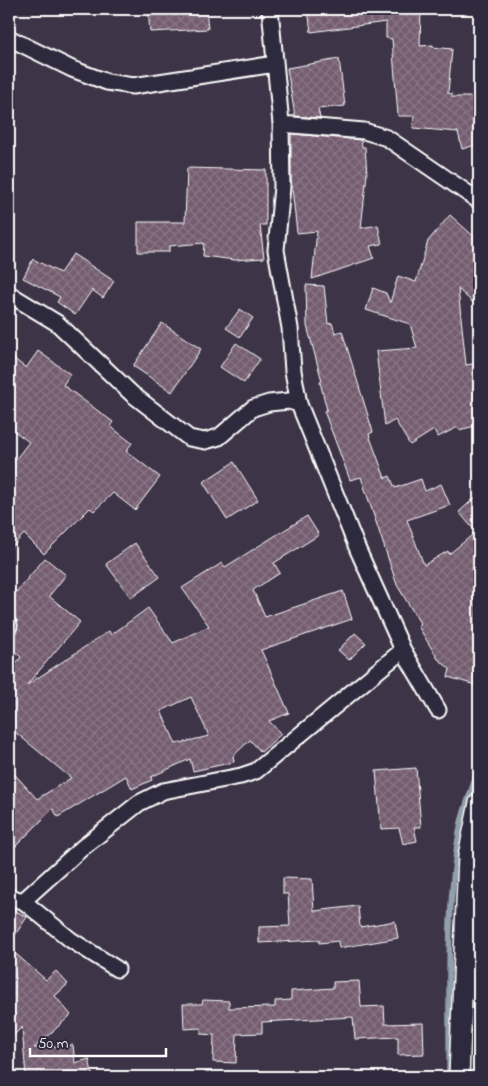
<svg xmlns="http://www.w3.org/2000/svg" width="488" height="1086" viewBox="0 0 488 1086" font-family="'Indie Flower',sans-serif">
<style>
.lines{fill:none;stroke-linecap:round;stroke-linejoin:round}
.stream{stroke:#92a0ac;stroke-width:5.5}
.building{fill:url(#building-cross-hatch);stroke:#fff;fill-rule:evenodd}
.minor-casing{stroke:#fff;stroke-width:19}
.tertiary-casing{stroke:#fff;stroke-width:22}
.minor{stroke:#2f2a3d;stroke-width:15}
.tertiary{stroke:#2f2a3d;stroke-width:19}
</style>
<defs>
<pattern id="building-cross-hatch" width="8" height="8" patternUnits="userSpaceOnUse" patternTransform="scale(1.25)"><rect width="8" height="8" fill="#745d70"/><path d="M0 0l8 8M0 8l8-8" fill="none" stroke="#897585"/></pattern>
</defs>
<rect width="100%" height="100%" fill="#3d3447"/>
<filter id="ink" filterUnits="userSpaceOnUse"><feTurbulence type="fractalNoise" baseFrequency=".02" numOctaves="2"/><feDisplacementMap in="SourceGraphic" scale="10" xChannelSelector="R" yChannelSelector="G"/><feConvolveMatrix kernelMatrix="1 2 1 2 8 2 1 2 1" color-interpolation-filters="sRGB"/></filter>
<g filter="url(#ink)">
<g class="lines">
<path class="stream" d="M 449,1077 C 450,993 445,909 460,827 C 464,808 472,790 477,772"/>
</g>
<path class="building" d="M 148,9 L 206,9 L 208,29 L 150,32 Z
M 308,9 L 421,9 L 420,46 L 433,45 L 433,47 L 452,49 L 448,93 L 452,94 L 452,97 L 479,97 L 479,144 L 462,149 L 458,132 L 413,128 L 414,116 L 398,116 L 392,39 L 386,38 L 386,22 L 311,32 Z
M 339,59 L 345,106 L 318,109 L 320,118 L 295,116 L 287,68 Z
M 291,134 L 361,140 L 362,147 L 365,147 L 367,174 L 361,228 L 378,225 L 382,244 L 370,246 L 374,258 L 312,279 L 317,231 L 297,233 L 291,179 Z
M 187,168 L 266,170 L 266,225 L 260,225 L 264,258 L 235,260 L 203,256 L 204,243 L 169,246 L 169,252 L 138,252 L 138,222 L 185,222 Z
M 450,215 L 479,241 L 479,308 L 458,289 L 466,365 L 479,363 L 479,386 L 474,387 L 479,402 L 479,425 L 459,430 L 458,427 L 438,437 L 434,430 L 410,445 L 395,420 L 385,426 L 376,351 L 417,348 L 410,324 L 366,310 L 373,288 L 386,293 L 390,303 L 398,276 L 416,282 L 428,241 Z
M 73,254 L 114,281 L 103,298 L 92,290 L 75,315 L 57,302 L 60,297 L 23,278 L 33,259 L 60,273 Z
M 306,285 L 324,286 L 328,324 L 332,323 L 335,333 L 342,331 L 373,432 L 369,434 L 371,440 L 385,478 L 390,476 L 395,488 L 421,479 L 425,491 L 441,484 L 450,505 L 407,520 L 424,565 L 448,551 L 449,554 L 476,532 L 459,512 L 479,494 L 479,686 L 448,677 L 450,669 L 438,659 L 418,626 L 421,625 L 397,585 L 361,477 L 350,480 L 324,411 L 327,410 L 320,382 L 322,381 L 307,326 Z
M 240,309 L 253,318 L 240,337 L 226,328 Z
M 162,323 L 201,349 L 172,392 L 133,366 Z
M 236,343 L 260,359 L 244,383 L 220,367 Z
M 38,351 L 70,374 L 63,385 L 113,422 L 110,426 L 132,443 L 126,451 L 160,477 L 135,510 L 113,493 L 94,511 L 90,508 L 44,554 L 24,534 L 9,550 L 9,468 L 29,442 L 9,427 L 9,355 L 26,368 Z
M 234,462 L 258,500 L 227,520 L 203,482 Z
M 307,516 L 319,535 L 274,563 L 280,573 L 253,590 L 265,617 L 343,591 L 352,619 L 261,650 L 289,713 L 269,721 L 281,734 L 261,752 L 250,740 L 233,756 L 234,762 L 193,771 L 190,759 L 151,777 L 152,780 L 132,789 L 126,776 L 58,817 L 53,809 L 9,853 L 9,768 L 37,799 L 71,778 L 9,727 L 9,672 L 21,657 L 9,647 L 9,635 L 14,634 L 18,626 L 17,620 L 9,616 L 9,586 L 16,592 L 45,558 L 66,575 L 49,596 L 80,622 L 27,685 L 109,631 L 111,635 L 148,608 L 173,643 L 209,626 L 182,588 L 222,563 L 225,567 ZM 191,697 L 209,736 L 176,744 L 161,711 Z
M 135,543 L 160,577 L 131,598 L 106,564 Z
M 355,633 L 366,643 L 349,660 L 338,650 Z
M 416,768 L 421,827 L 414,827 L 417,841 L 403,844 L 399,828 L 381,829 L 376,771 Z
M 283,878 L 312,879 L 314,911 L 358,906 L 360,927 L 395,921 L 398,938 L 339,948 L 338,941 L 319,943 L 319,940 L 259,943 L 259,927 L 290,926 L 288,894 L 283,894 Z
M 9,907 L 27,917 L 9,944 Z
M 9,948 L 46,980 L 56,971 L 68,984 L 55,996 L 71,1015 L 34,1048 L 73,1045 L 75,1063 L 89,1059 L 93,1077 L 26,1077 L 22,1027 L 9,1040 Z
M 359,981 L 361,1007 L 384,1006 L 385,1024 L 423,1023 L 424,1054 L 398,1055 L 398,1037 L 355,1039 L 353,1017 L 262,1022 L 262,1033 L 237,1034 L 236,1063 L 213,1062 L 214,1035 L 201,1034 L 201,1028 L 184,1029 L 183,1004 L 202,1004 L 203,1000 L 229,1001 L 229,1008 L 275,1007 L 275,1001 L 291,1000 L 291,991 L 333,988 L 333,982 Z"/>
<g class="lines">
<g class="minor-casing">
<path id="minor" d="M 270,9 L 281,124 L 282,187 L 276,250 L 290,328 L 293,371 L 299,404 L 358,550 L 403,650 L 438,710
M 9,38 L 72,69 L 107,82 L 133,86 L 275,64
M 281,124 L 364,131 L 387,138 L 479,201
M 9,294 L 57,323 L 132,394 L 189,438 L 205,441 L 219,437 L 253,408 L 269,403 L 289,401 L 299,404
M 9,625 L 9,626
M 9,897 L 23,901 L 82,848 L 139,803 L 163,791 L 241,776 L 256,771 L 403,650
M 23,901 L 71,940 L 117,969"/>
</g>
<g class="tertiary-casing">
<path id="tertiary" d="M 459,1077 L 468,856 L 479,803"/>
</g>
<use href="#minor" class="minor"/>
<use href="#tertiary" class="tertiary"/>
</g>
</g>
<rect width="488" height="1086" fill="none" stroke="#2f2a3d" stroke-width="30"/>
<rect x="15" y="15" width="458" height="1056" fill="none" stroke="#fff" stroke-width="2" filter="url(#ink)"/>
<path d="M30 1048v8h136v-8" fill="none" stroke="#ffffff" stroke-width="2.5"/>
<text x="38" y="1048" font-size="15" fill="#ffffff" stroke="#2f2a3d" stroke-width="4" paint-order="stroke">50 m</text>
</svg>
